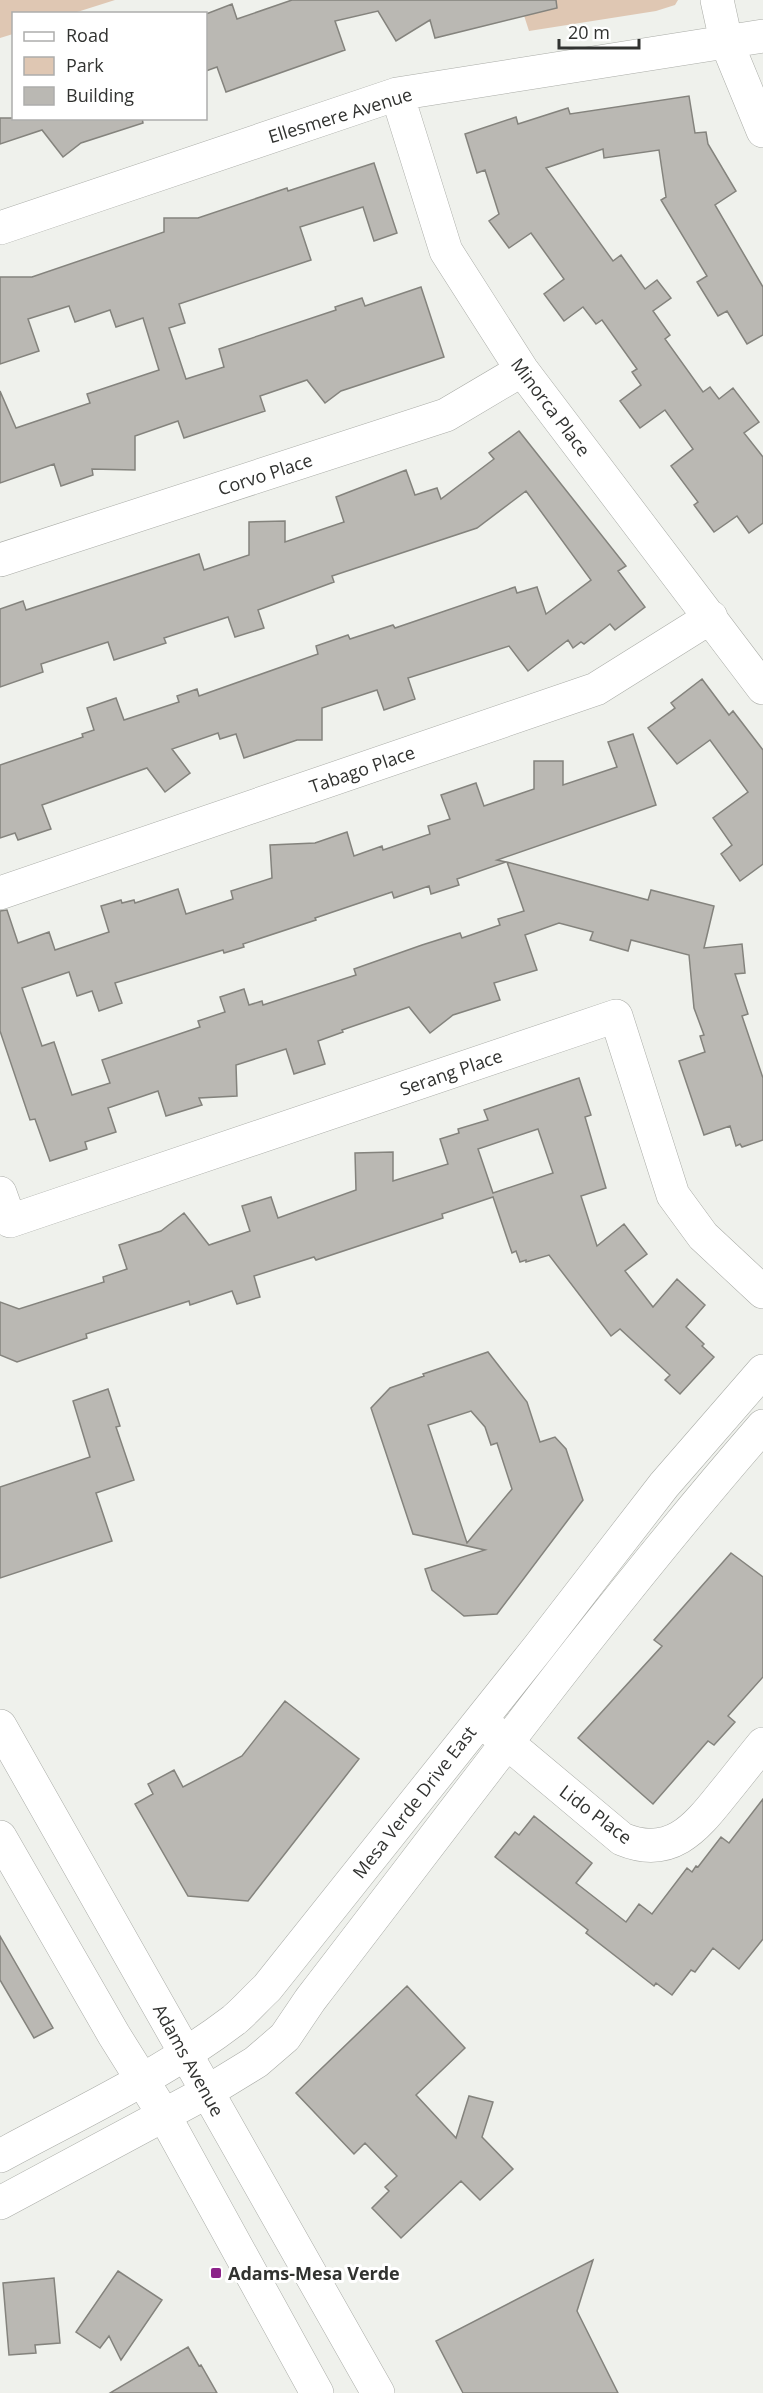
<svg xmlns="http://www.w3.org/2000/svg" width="763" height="2393" viewBox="0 0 763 2393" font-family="'Open Sans',sans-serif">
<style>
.green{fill:#dfc7b3}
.building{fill:#bab8b3;stroke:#84837d;stroke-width:1.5;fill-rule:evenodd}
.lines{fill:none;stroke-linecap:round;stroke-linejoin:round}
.minor-casing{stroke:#aaaca7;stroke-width:34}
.major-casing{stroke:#aaaca7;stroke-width:34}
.minor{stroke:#fff;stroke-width:33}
.major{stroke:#fff;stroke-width:33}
.poi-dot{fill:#8c2389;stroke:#fff;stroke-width:2}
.labels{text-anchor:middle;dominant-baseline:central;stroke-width:6;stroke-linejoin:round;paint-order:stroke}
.street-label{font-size:18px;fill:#313230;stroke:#fff}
.poi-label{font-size:18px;font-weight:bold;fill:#313230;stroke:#fff;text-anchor:start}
</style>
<rect width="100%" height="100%" fill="#eff1ec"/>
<path class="green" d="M 0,0 L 115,0 L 74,13 L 14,14 L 13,34 L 0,38 Z
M 519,0 L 678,0 L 675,5 L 656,11 L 529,31 Z"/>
<path class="building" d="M 292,0 L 556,0 L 557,8 L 435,38 L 430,20 L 396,41 L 378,11 L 335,21 L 345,50 L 226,92 L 217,67 L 206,71 L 206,14 L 232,4 L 237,19 Z
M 689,96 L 695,133 L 706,132 L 708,144 L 736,191 L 715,205 L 763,287 L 763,335 L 747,344 L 727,311 L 718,316 L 697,282 L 707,276 L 661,200 L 666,197 L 659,150 L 604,158 L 603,149 L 546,168 L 613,261 L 621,255 L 645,289 L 657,280 L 671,298 L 653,311 L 670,335 L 665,339 L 703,392 L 710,387 L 719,399 L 733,388 L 759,422 L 744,433 L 763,457 L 763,523 L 749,533 L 737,516 L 714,532 L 694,505 L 698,502 L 671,466 L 693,449 L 665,410 L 640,428 L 620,401 L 641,385 L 632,372 L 637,369 L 602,320 L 596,324 L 583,307 L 564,321 L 544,294 L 564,279 L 531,233 L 509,248 L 489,221 L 499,214 L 485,170 L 477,173 L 465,134 L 516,117 L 518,124 L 568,108 L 570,114 Z
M 0,118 L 142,118 L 143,123 L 81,143 L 63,157 L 42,130 L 0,144 Z
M 374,163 L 397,233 L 374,241 L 363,207 L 300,227 L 311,260 L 179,304 L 185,323 L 169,328 L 186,379 L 224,367 L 219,349 L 336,310 L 335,307 L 362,298 L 365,306 L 421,287 L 444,357 L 341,391 L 325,403 L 307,380 L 260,396 L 265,411 L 184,438 L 178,421 L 135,436 L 135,470 L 92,469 L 93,475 L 61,486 L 54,464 L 0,483 L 0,391 L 16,428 L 90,403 L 87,394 L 159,370 L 143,318 L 116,327 L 110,310 L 75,322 L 69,306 L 28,319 L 39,351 L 0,364 L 0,277 L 32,277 L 164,232 L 164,218 L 198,218 L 287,188 L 288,191 Z
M 519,431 L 626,566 L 618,571 L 645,607 L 615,630 L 610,624 L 584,644 L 581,642 L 573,648 L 568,640 L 528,671 L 509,646 L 408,678 L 415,699 L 384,710 L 377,690 L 322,708 L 322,740 L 297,740 L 244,758 L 236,734 L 220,739 L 218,733 L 172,749 L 190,773 L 165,792 L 147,768 L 42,805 L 51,829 L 18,840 L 15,833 L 0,838 L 0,765 L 83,737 L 82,734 L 94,730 L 87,708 L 116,698 L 124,720 L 179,702 L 177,696 L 197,689 L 199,696 L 318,654 L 316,646 L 348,635 L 350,639 L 393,625 L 395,628 L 515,587 L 517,593 L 537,587 L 546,614 L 591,580 L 526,491 L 477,528 L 332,576 L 334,582 L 258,610 L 264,628 L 235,637 L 228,617 L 164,638 L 166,643 L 114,660 L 108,642 L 41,664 L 43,672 L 0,687 L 0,609 L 23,601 L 26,610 L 199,554 L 204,570 L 249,555 L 249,522 L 285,521 L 285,542 L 344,522 L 336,497 L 406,470 L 415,495 L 437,488 L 441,499 L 494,459 L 489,453 Z
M 702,679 L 729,715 L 733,711 L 763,750 L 763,864 L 740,881 L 721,854 L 732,845 L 713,818 L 748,792 L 710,740 L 677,764 L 648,728 L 675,708 L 671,703 Z
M 633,734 L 656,805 L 497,860 L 506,862 L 457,879 L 459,885 L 431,894 L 429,886 L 394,898 L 392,892 L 315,918 L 316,920 L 243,944 L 244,947 L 224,953 L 223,950 L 115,983 L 122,1003 L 99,1011 L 92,991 L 77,996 L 69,972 L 22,988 L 42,1046 L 54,1042 L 72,1095 L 110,1083 L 102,1060 L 200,1027 L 198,1021 L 225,1012 L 220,997 L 244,989 L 249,1005 L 262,1001 L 263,1005 L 356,975 L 354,969 L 422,945 L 460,933 L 462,938 L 500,925 L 498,919 L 524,911 L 507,862 L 648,900 L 651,890 L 714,906 L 704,948 L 742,944 L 745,973 L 735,974 L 748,1014 L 742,1016 L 763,1078 L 763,1140 L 742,1147 L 740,1144 L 736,1146 L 730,1126 L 704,1135 L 679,1061 L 705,1052 L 700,1036 L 704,1035 L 694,1008 L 689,955 L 631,940 L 628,951 L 590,940 L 593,932 L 559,923 L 525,935 L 537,970 L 494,983 L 500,1000 L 453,1015 L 430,1033 L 409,1007 L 342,1030 L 343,1032 L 318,1041 L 325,1064 L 294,1074 L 286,1049 L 236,1065 L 237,1096 L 199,1098 L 202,1105 L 166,1116 L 158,1091 L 108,1108 L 116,1132 L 85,1142 L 87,1149 L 50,1161 L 35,1119 L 30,1120 L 0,1031 L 0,911 L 7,910 L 18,943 L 49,932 L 55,950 L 109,932 L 101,906 L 121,900 L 122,903 L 134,900 L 135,903 L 178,889 L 186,914 L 233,899 L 231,891 L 272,878 L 270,845 L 315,843 L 347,832 L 354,856 L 382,846 L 383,850 L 430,834 L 428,826 L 450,819 L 441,795 L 476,783 L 484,806 L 534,789 L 534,761 L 563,761 L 563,785 L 617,767 L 608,742 Z
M 579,1078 L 591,1115 L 585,1117 L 606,1188 L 581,1196 L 597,1246 L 624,1224 L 647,1254 L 625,1271 L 653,1307 L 677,1279 L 705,1305 L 686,1327 L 704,1344 L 702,1346 L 714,1357 L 680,1394 L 665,1380 L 670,1375 L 620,1329 L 611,1336 L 549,1255 L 526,1262 L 526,1260 L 520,1262 L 516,1251 L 512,1253 L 493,1197 L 442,1214 L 443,1218 L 316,1260 L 314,1257 L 254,1276 L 260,1297 L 237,1304 L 232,1291 L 190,1305 L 189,1301 L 86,1334 L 87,1338 L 17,1362 L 0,1355 L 0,1302 L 19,1309 L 104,1282 L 103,1277 L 127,1269 L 119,1245 L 161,1231 L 184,1213 L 209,1245 L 250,1231 L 242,1206 L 271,1197 L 278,1218 L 356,1190 L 355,1153 L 393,1152 L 393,1181 L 448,1164 L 440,1139 L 459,1133 L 458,1129 L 488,1120 L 484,1110 ZM 538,1129 L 553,1173 L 493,1193 L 478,1149 Z
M 488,1352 L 527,1402 L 540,1442 L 555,1437 L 566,1449 L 583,1500 L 497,1614 L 464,1616 L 432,1590 L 425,1569 L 485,1550 L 413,1534 L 371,1408 L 390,1388 L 424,1376 L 423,1374 ZM 471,1411 L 485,1427 L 491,1445 L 497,1443 L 512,1489 L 467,1543 L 428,1425 Z
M 108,1389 L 120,1426 L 116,1427 L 134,1480 L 96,1493 L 112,1541 L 0,1578 L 0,1487 L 90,1457 L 73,1401 Z
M 731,1553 L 763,1577 L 763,1677 L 728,1716 L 735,1722 L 714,1745 L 708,1741 L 653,1804 L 578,1738 L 662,1646 L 654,1640 Z
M 285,1701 L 359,1759 L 248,1901 L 188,1896 L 135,1804 L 153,1794 L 148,1784 L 174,1770 L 183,1787 L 242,1756 Z
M 763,1799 L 763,1939 L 739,1969 L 713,1948 L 695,1972 L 691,1970 L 672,1995 L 656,1983 L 654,1986 L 586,1933 L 588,1930 L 495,1857 L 515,1832 L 519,1835 L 534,1816 L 592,1863 L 576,1883 L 626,1922 L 639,1904 L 652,1914 L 687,1868 L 692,1872 L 696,1866 L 698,1867 L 721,1837 L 729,1843 Z
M 0,1936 L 53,2028 L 34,2038 L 0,1980 Z
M 407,1986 L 465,2048 L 416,2095 L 456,2138 L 469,2096 L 493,2102 L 482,2137 L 513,2169 L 480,2200 L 461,2181 L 401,2238 L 372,2208 L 389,2191 L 385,2187 L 397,2176 L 365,2143 L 354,2154 L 296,2093 Z
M 593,2260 L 577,2311 L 618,2393 L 463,2393 L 436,2341 Z
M 118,2271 L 162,2300 L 121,2360 L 109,2336 L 100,2348 L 76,2332 Z
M 54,2278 L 60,2343 L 35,2345 L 36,2353 L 9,2355 L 3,2283 Z
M 188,2347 L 199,2366 L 201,2365 L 217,2393 L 110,2393 Z"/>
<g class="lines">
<g class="minor-casing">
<path id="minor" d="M 717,0 L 726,41 L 763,131
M 397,94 L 446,251 L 522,370 L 763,688
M 0,228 L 397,94 L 763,36
M 0,560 L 446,415 L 522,370
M 0,893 L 596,689 L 711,617
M 0,1193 L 10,1221 L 616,1016 L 673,1195 L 703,1236 L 763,1292
M 492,1730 L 622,1839 C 670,1859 695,1829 722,1795 C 736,1778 749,1761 763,1744
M 0,2156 C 79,2113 162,2075 234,2020 C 246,2010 256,1998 267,1988 L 538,1648 L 664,1485 L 763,1371
M 0,2203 L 207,2092 L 256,2062 L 285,2037 L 310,2000 C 459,1807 603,1610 763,1426"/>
</g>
<g class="major-casing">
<path id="major" d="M 0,1726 L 378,2393
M 0,1837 L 114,2035 L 164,2115 L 317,2393"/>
</g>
<use href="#minor" class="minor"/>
<use href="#major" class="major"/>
</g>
<rect class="poi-dot" x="210" y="2267" width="12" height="12" rx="3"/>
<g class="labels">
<g class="street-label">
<text transform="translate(340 115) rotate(-17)">Ellesmere Avenue</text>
<text transform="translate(551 407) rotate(53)">Minorca Place</text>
<text transform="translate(265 474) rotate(-18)">Corvo Place</text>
<text transform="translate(362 769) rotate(-19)">Tabago Place</text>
<text transform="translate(451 1072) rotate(-19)">Serang Place</text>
<text transform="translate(414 1802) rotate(-52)">Mesa Verde Drive East</text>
<text transform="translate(596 1814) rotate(37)">Lido Place</text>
<text transform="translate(189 2060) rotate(61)">Adams Avenue</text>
</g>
<g class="poi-label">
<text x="228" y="2273">Adams-Mesa Verde</text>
</g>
</g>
<rect x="12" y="12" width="195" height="108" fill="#ffffff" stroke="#adadac" stroke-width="1.5"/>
<rect x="24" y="32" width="30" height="9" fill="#ffffff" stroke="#adadac" stroke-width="1.5"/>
<text x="66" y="42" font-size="18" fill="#313230">Road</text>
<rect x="24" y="57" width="30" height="18" fill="#dfc7b3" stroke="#adadac" stroke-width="1.5"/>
<text x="66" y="72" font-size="18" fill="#313230">Park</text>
<rect x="24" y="87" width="30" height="18" fill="#bab8b3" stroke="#adadac" stroke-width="1.5"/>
<text x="66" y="102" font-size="18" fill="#313230">Building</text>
<path d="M559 39v9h80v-9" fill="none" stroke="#313230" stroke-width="3"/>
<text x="568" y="39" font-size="18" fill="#313230" stroke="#ffffff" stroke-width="4.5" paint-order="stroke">20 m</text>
</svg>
